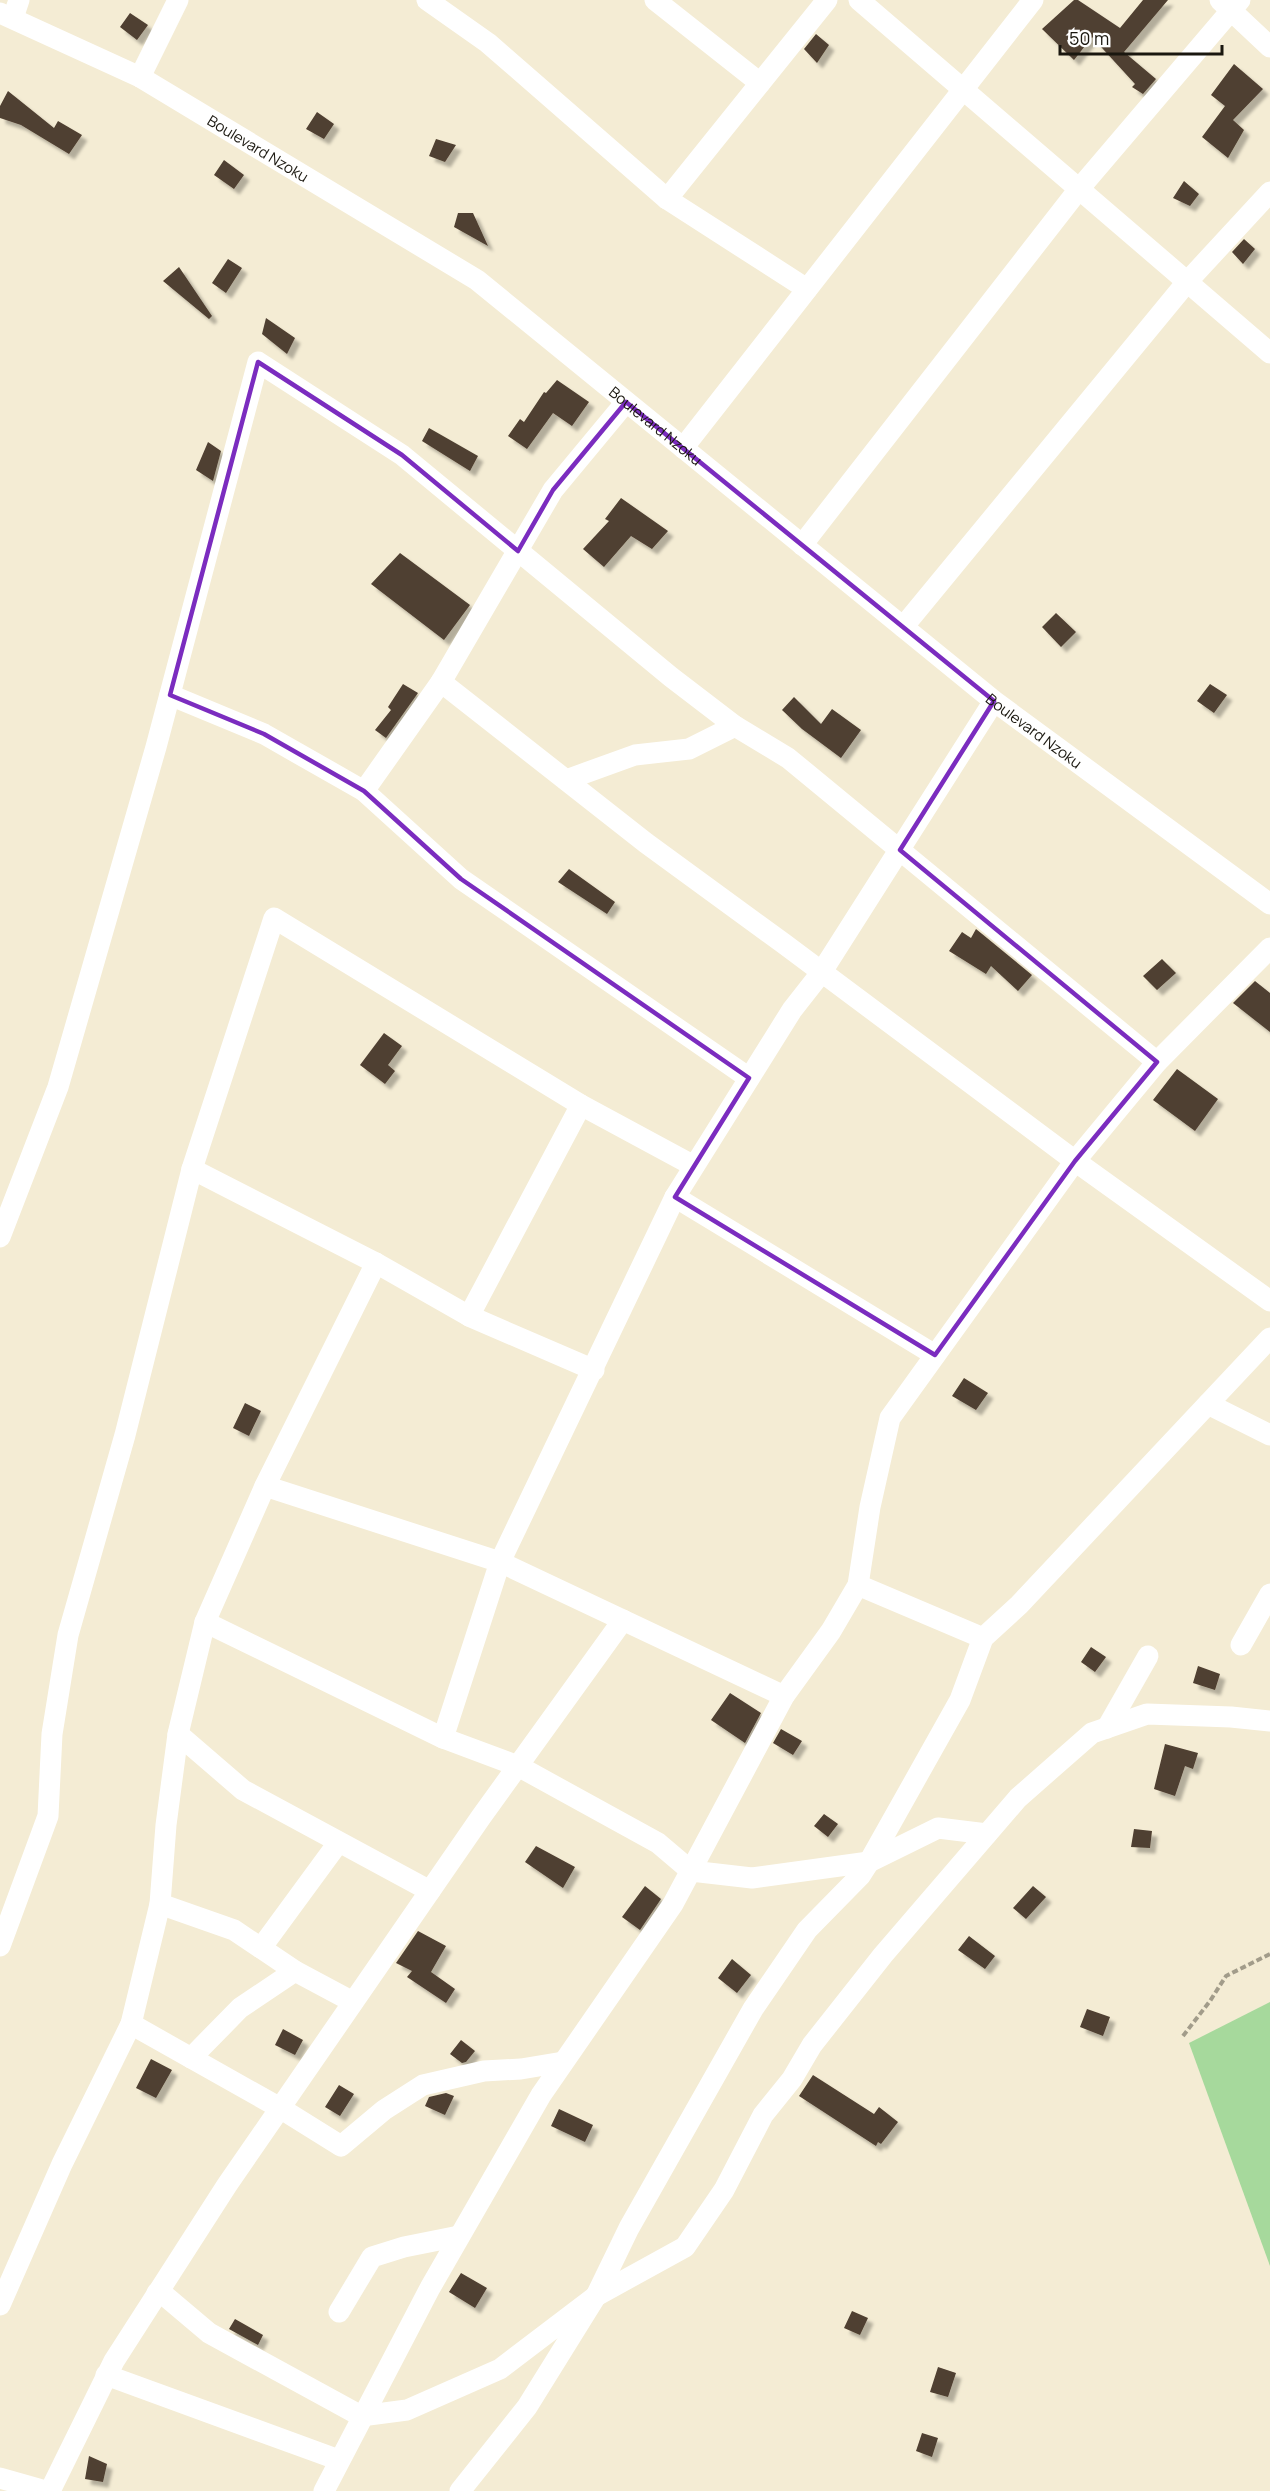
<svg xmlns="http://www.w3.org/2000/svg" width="1270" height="2491" viewBox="0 0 1270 2491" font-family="Manrope,sans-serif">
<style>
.green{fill:#a6d99c}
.building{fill:#4f3f30;filter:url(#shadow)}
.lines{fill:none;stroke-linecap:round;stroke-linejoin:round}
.path{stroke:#a29c8a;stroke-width:4;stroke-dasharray:6 3;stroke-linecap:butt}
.minor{stroke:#fff;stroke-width:21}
.marked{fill:none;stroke:#7b2cbf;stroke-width:4.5;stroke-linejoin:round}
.labels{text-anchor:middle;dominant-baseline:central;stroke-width:6;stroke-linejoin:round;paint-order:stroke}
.street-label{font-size:15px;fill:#1a170f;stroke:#fff}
</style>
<defs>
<filter id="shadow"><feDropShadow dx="5.5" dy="5.5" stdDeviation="1.5" flood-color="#0004"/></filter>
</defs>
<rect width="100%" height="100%" fill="#f4ecd4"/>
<path class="green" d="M 1270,2002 L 1270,2266 L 1189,2043 Z"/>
<path class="building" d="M 1074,0 L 1078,0 L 1120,28 L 1143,0 L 1168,0 L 1124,52 L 1156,79 L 1143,94 L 1132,87 L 1135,84 L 1092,37 L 1074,60 L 1042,29 Z
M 130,13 L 148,25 L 137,40 L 120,27 Z
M 816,34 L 829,45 L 817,63 L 804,49 Z
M 1234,64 L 1263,89 L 1233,120 L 1244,130 L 1228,158 L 1202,137 L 1225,106 L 1211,95 Z
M 8,91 L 54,128 L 58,121 L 82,135 L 69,154 L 21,125 L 0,118 L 0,106 Z
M 317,112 L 334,124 L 324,139 L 306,129 Z
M 436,139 L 456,145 L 445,162 L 429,156 Z
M 224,160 L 244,175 L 234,189 L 214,175 Z
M 1184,181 L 1199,194 L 1190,206 L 1173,198 Z
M 458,213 L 473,213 L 488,246 L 454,227 Z
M 1244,239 L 1255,249 L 1243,264 L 1232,252 Z
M 228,259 L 242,268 L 226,293 L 212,283 Z
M 179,267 L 212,316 L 209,319 L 163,281 Z
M 266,318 L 295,338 L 287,354 L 262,334 Z
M 557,380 L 589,402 L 572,426 L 553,413 L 527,449 L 508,436 L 520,419 L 524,422 L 544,392 L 546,393 Z
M 429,428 L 478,456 L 470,471 L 422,441 Z
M 208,442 L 221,451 L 213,481 L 196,470 Z
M 621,498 L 668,531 L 652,549 L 631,536 L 604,567 L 583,549 L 609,521 L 605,519 Z
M 400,553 L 470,605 L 444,640 L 371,584 Z
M 1056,613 L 1076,632 L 1061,647 L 1042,627 Z
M 403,684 L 418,693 L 386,738 L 375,730 L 391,710 L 388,707 Z
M 1210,684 L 1227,695 L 1214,713 L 1197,701 Z
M 794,697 L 821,724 L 832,709 L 861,730 L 841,758 L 802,729 L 782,710 Z
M 569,869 L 615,902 L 607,914 L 558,882 Z
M 976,929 L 1032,975 L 1018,991 L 991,966 L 986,974 L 949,951 L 962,932 L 971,938 Z
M 1162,959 L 1176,973 L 1157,990 L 1143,976 Z
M 1255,981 L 1270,993 L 1270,1032 L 1233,1003 Z
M 384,1033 L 402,1046 L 388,1065 L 395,1071 L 385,1084 L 360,1065 Z
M 1177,1069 L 1218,1099 L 1195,1131 L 1153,1100 Z
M 964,1378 L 988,1393 L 976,1410 L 952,1396 Z
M 245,1403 L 261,1411 L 249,1436 L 233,1428 Z
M 1091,1647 L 1106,1657 L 1095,1672 L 1081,1662 Z
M 1198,1666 L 1220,1674 L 1215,1690 L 1193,1683 Z
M 730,1693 L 761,1713 L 745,1743 L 711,1720 Z
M 781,1729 L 802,1741 L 793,1755 L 773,1743 Z
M 1165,1744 L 1198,1753 L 1193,1769 L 1185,1766 L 1175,1796 L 1154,1789 Z
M 824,1814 L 838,1824 L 828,1837 L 814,1826 Z
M 1134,1829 L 1152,1831 L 1150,1848 L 1131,1847 Z
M 536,1846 L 575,1867 L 563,1888 L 525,1862 Z
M 645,1886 L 661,1899 L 640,1930 L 622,1917 Z
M 1033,1886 L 1046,1897 L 1026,1919 L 1013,1908 Z
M 418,1931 L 446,1946 L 431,1972 L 455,1989 L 446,2003 L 407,1977 L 412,1971 L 396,1963 Z
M 969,1936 L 995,1956 L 985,1969 L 958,1950 Z
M 732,1959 L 751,1975 L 737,1993 L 718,1978 Z
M 1087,2009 L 1110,2017 L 1103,2036 L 1080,2027 Z
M 283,2029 L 303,2040 L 295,2055 L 275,2045 Z
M 461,2040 L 475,2051 L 466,2062 L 462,2063 L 450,2054 Z
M 151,2059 L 172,2070 L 156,2098 L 136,2088 Z
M 813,2075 L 874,2114 L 879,2107 L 898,2122 L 881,2144 L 878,2142 L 876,2146 L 799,2096 Z
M 339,2085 L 354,2094 L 340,2116 L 325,2107 Z
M 446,2093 L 454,2096 L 445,2115 L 425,2106 L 429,2097 Z
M 559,2109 L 593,2125 L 585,2142 L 551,2126 Z
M 461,2273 L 487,2288 L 475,2308 L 449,2292 Z
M 852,2311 L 868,2318 L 860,2335 L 844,2328 Z
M 235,2319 L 263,2335 L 258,2345 L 229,2329 Z
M 938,2367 L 956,2373 L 948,2397 L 930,2392 Z
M 922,2433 L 938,2438 L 932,2457 L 916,2451 Z
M 89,2456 L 107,2464 L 103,2482 L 85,2479 Z"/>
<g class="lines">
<path class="path" d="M 1183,2036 L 1210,2001 L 1226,1976 L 1270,1954"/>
<g class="minor">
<path d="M 427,0 L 488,43 L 667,199 L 807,289"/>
<path d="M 655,0 L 760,83"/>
<path d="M 859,0 L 1270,353"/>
<path d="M 1220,0 L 1270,47"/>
<path id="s1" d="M 0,13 L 140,77 L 477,280 L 994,701 L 1270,904"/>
<path d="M 13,18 L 19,0"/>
<path d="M 140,77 L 178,0"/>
<path d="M 667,199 L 827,0"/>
<path d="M 683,448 L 1033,0"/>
<path d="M 802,545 L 1079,189 L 1240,0"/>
<path d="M 903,627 L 1187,282 L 1270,192"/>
<path d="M 441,682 L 646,843 L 783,943 L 1075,1161 L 1270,1301"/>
<path d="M 170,695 L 264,734 L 364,791 L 461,879 L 749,1078"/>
<path d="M 566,780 L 635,755 L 689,749 L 735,726"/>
<path d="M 364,791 L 441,682 L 553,490 L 626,402"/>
<path d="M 192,1169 L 376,1263 L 469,1316 L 594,1370"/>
<path d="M 675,1197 L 935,1355"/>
<path d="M 0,1237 L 58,1087 L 156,747 L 258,362 L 402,455 L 671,677 L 735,726 L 788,758 L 1157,1062"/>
<path d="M 469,1316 L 581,1105"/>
<path d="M 1208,1404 L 1270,1435"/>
<path d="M 265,1486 L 500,1562 L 784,1696"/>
<path d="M 858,1585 L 983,1638"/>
<path d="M 205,1622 L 443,1738 L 518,1766 L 658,1843 L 691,1871 L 752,1878 L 869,1862 L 938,1828 L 987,1834"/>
<path d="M 1241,1645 L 1270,1594"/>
<path d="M 1107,1728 L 1148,1656"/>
<path d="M 178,1734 L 243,1790 L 430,1891"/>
<path d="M 443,1738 L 500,1562 L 675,1197 L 792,1010 L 821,973 L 994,701"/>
<path d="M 160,1904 L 234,1930 L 295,1971 L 353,2002"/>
<path d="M 0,1946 L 48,1816 L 52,1734 L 68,1635 L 125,1435 L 192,1169 L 274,918 L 581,1105 L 694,1166"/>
<path d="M 261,1948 L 338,1843"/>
<path d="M 131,2024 L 280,2108 L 341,2146 L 384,2110 L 423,2085 L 484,2071 L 521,2069 L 563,2062"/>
<path d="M 191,2058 L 240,2008 L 295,1971"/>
<path d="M 157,2293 L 164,2295 L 209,2333 L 361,2416 L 407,2410 L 500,2369 L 596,2296 L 685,2247 L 724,2190 L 763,2115 L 792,2079 L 812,2045 L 883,1955 L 1018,1798 L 1092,1733 L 1147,1714 L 1231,1717 L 1270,1721"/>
<path d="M 0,2305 L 62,2164 L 131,2024 L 160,1904 L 166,1825 L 178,1734 L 205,1622 L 265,1486 L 376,1263"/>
<path d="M 339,2312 L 372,2257 L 404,2247 L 459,2236"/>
<path d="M 106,2375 L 339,2460"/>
<path d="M 0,2478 L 46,2491"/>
<path d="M 50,2491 L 114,2361 L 227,2185 L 481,1817 L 623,1620"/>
<path d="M 324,2491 L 430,2288 L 541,2095 L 673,1904 L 784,1696 L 831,1631 L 858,1585 L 870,1507 L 890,1418 L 1075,1161 L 1157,1062 L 1270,948"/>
<path d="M 460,2491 L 527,2407 L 596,2296 L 629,2228 L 753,2009 L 807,1930 L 860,1876 L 869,1862 L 960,1700 L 983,1638 L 1019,1605 L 1270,1338"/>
</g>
</g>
<path class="marked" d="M 258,362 L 402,455 L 518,551 L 553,490 L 626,402 L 994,701 L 900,850 L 1157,1062 L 1075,1161 L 935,1355 L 675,1197 L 749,1078 L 461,879 L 364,791 L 264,734 L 170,695 Z"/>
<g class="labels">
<g class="street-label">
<text stroke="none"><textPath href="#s1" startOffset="292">Boulevard Nzoku</textPath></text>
<text stroke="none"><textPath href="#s1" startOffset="778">Boulevard Nzoku</textPath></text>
<text stroke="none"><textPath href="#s1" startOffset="1264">Boulevard Nzoku</textPath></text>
</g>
</g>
<path d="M1060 45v9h162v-9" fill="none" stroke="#1a170f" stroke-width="3"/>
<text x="1069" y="45" font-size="18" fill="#1a170f" stroke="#ffffff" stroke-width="4.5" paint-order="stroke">50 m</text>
</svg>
